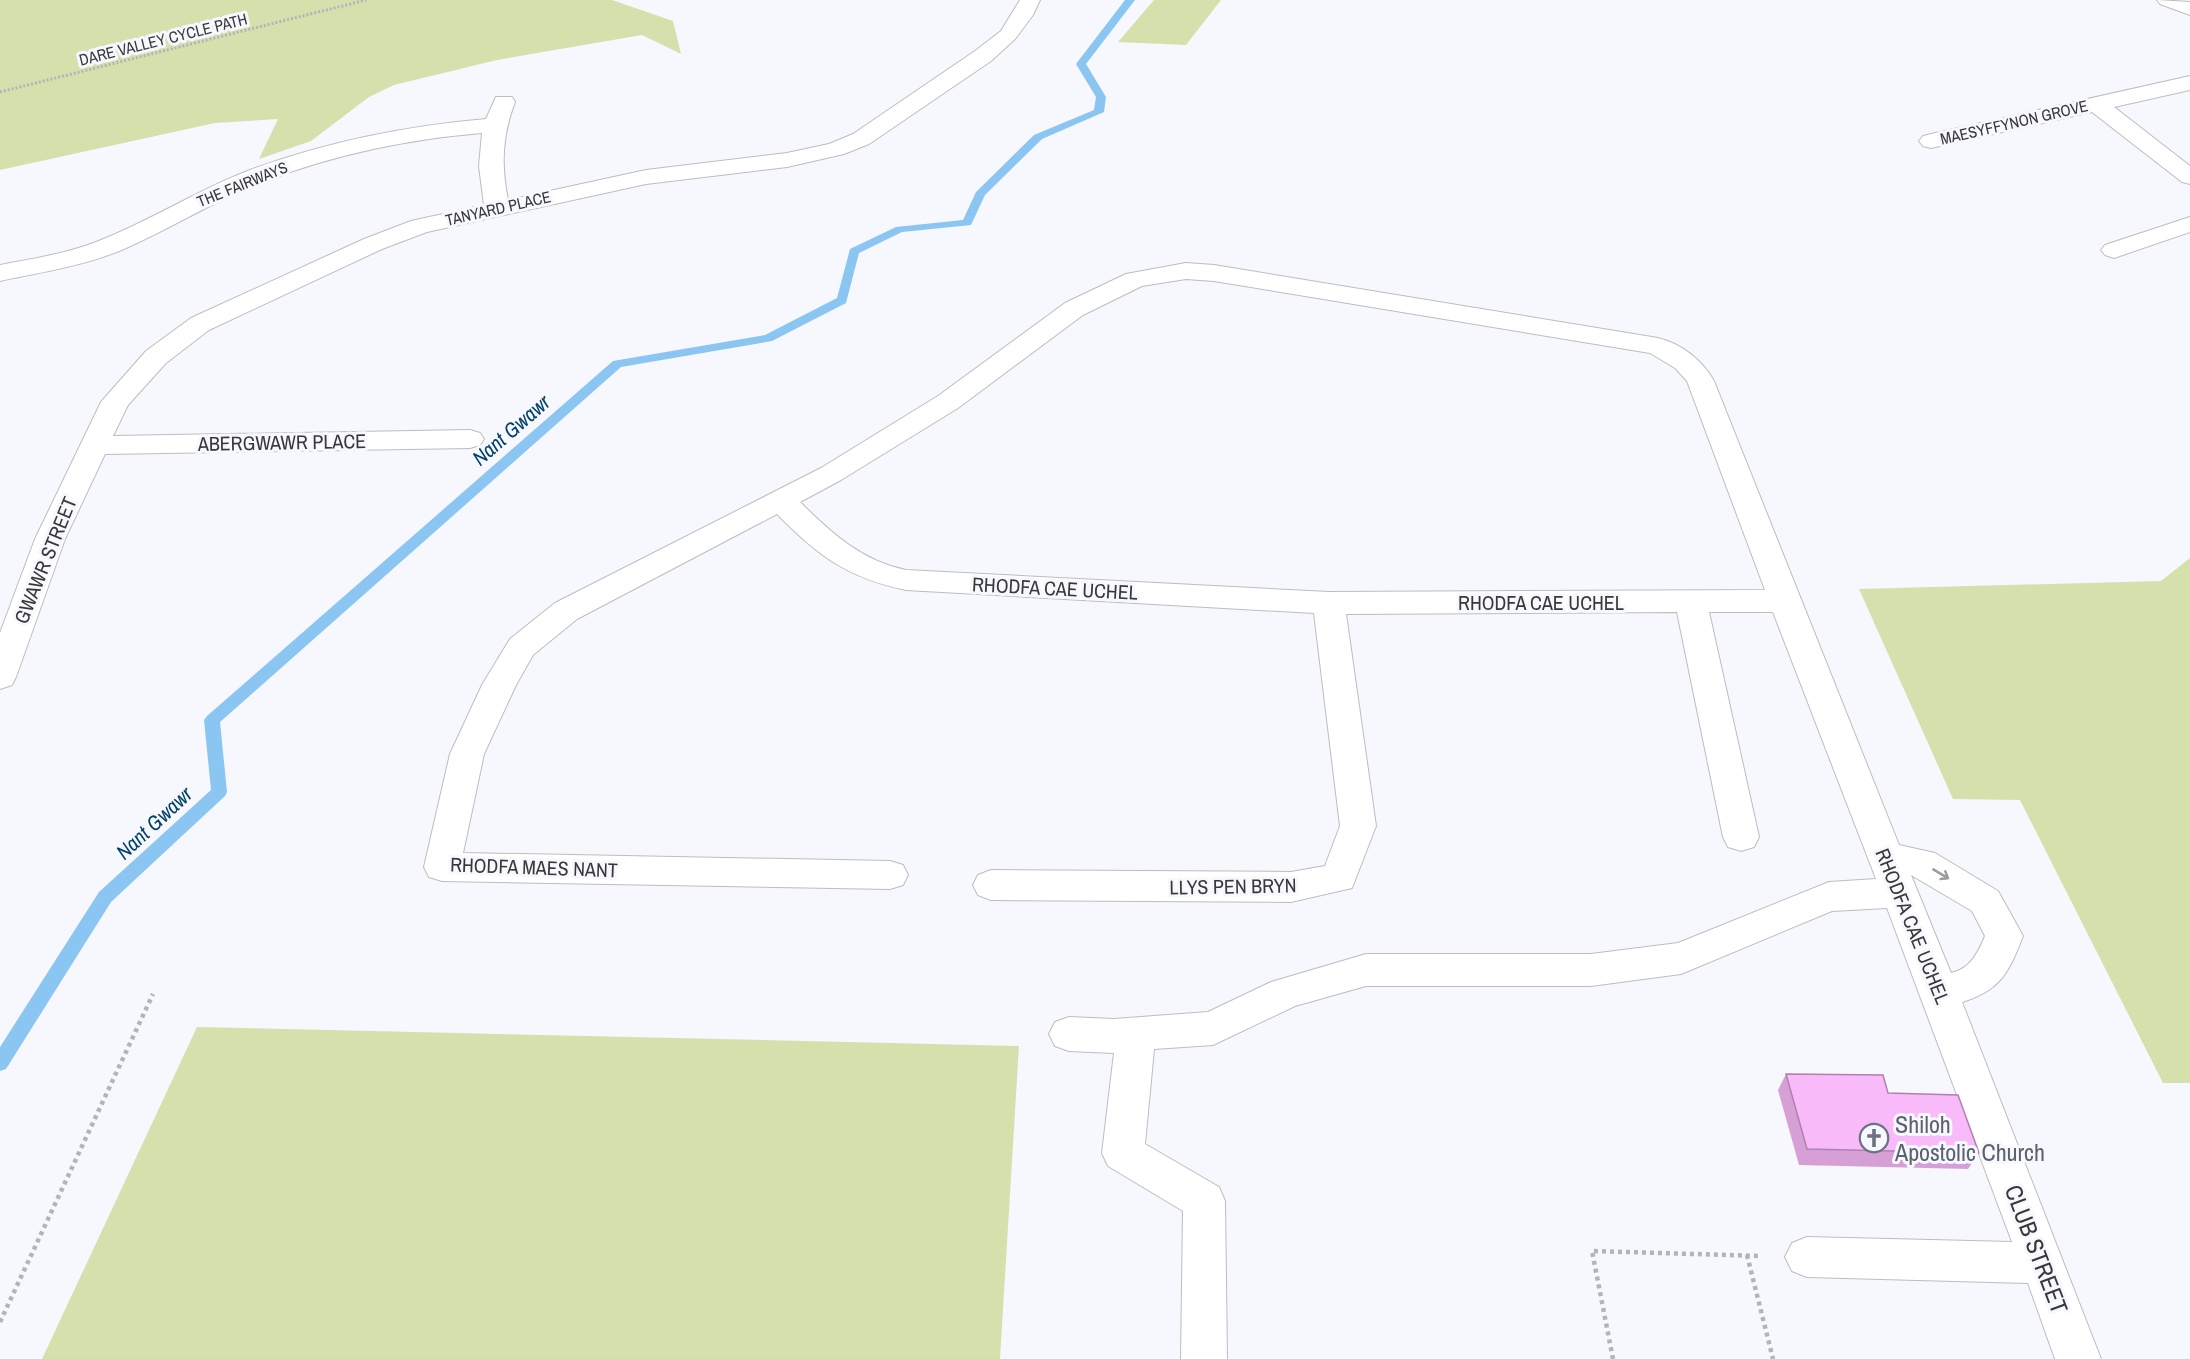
<svg xmlns="http://www.w3.org/2000/svg" width="2190" height="1359" viewBox="0 0 2190 1359" font-family="'Archivo Narrow',sans-serif">
<style>
.green{fill:#d4e1ad}
.lines{fill:none;stroke-linecap:round;stroke-linejoin:round}
.stream{fill:#8bc6f3;fill-rule:evenodd}
.minor-casing{stroke:#bdbcc3;stroke-width:2}
.path-far1{stroke:#b3b3b8;stroke-width:3;stroke-dasharray:2 2;stroke-linecap:butt}
.path{stroke:#b3b3b8;stroke-width:4.5;stroke-dasharray:4 4;stroke-linecap:butt}
.minor{fill:#fff;fill-rule:evenodd}
.wall{fill:#d6a0d7}
.building{fill:#f9bafa;stroke:#ae82af;stroke-width:1.5}
.oneway{stroke:#9c9c9c}
.labels{text-anchor:middle;dominant-baseline:central;stroke-width:6;stroke-linejoin:round;paint-order:stroke}
.far-street-label{font-size:16px;fill:#38383a;stroke:#f7f7fe}
.street-label{font-size:20px;fill:#38383a;stroke:#f7f7fe}
.water-label{font-size:21px;font-style:italic;fill:#024266;stroke:#f7f7fe}
.near-worship-label{font-size:24px;fill:#5b616d;stroke:#f7f7fe;text-anchor:start}
.near-street-label{font-size:24px;fill:#38383a;stroke:#f7f7fe}
</style>
<rect width="100%" height="100%" fill="#f7f7fe"/>
<path class="green" d="M 0,0 L 612,0 L 673,21 L 681,54 L 642,35 L 497,60 L 394,85 L 369,97 L 311,141 L 259,159 L 278,119 L 215,123 L 0,170 Z
M 1154,0 L 1221,0 L 1186,45 L 1118,42 Z
M 2190,558 L 2190,1083 L 2163,1083 L 2020,800 L 1953,799 L 1859,589 L 2161,581 Z
M 197,1027 L 1019,1046 L 1000,1359 L 42,1359 Z"/>
<g class="lines">
<path class="stream" d="M 1125,0 L 1135,0 L 1086,64 L 1106,97 L 1104,112 L 1042,139 L 985,195 L 971,225 L 902,232 L 859,253 L 846,303 L 772,341 L 621,367 L 220,722 L 227,792 L 225,796 L 111,902 L 6,1069 L 0,1071 L 0,1047 L 99,892 L 211,790 L 204,720 L 207,716 L 613,361 L 765,335 L 837,298 L 850,249 L 896,227 L 963,220 L 976,192 L 1034,135 L 1094,110 L 1096,97 L 1076,64 Z"/>
<g class="minor-casing">
<path id="minor" d="M 1020,0 L 1040,0 L 1033,15 L 1015,39 L 991,61 L 869,144 L 844,154 L 787,167 L 646,184 L 427,232 L 382,249 L 209,330 L 166,363 L 128,405 L 113,436 L 470,430 L 480,433 L 484,439 L 480,445 L 470,448 L 105,454 L 65,539 L 16,677 L 12,685 L 0,689 L 0,633 L 35,539 L 101,402 L 146,351 L 191,318 L 364,239 L 411,221 L 484,205 L 479,166 L 482,133 C 409,139 337,154 268,180 C 218,198 173,228 124,249 C 84,266 42,272 0,281 L 0,265 C 36,258 72,253 106,238 C 155,218 200,189 250,170 C 326,142 406,126 486,119 L 496,97 L 512,97 L 515,102 C 502,136 501,165 508,200 L 646,170 L 787,153 L 829,144 L 853,134 L 975,51 L 1001,31 Z
M 2157,0 L 2190,2 L 2190,15 L 2160,4 Z
M 2190,76 L 2190,90 L 2114,107 L 2190,166 L 2190,184 L 2182,182 L 2092,112 L 1931,148 L 1923,146 L 1919,141 L 1923,136 L 1931,134 Z
M 2190,217 L 2190,232 L 2114,258 L 2105,255 L 2101,250 L 2105,245 Z
M 1186,263 L 1214,265 L 1658,338 C 1682,344 1702,360 1714,381 L 1899,845 L 1935,853 L 1998,891 L 2023,936 C 2009,972 2001,990 1962,1002 L 2101,1359 L 2055,1359 L 2028,1283 L 1807,1277 L 1792,1271 L 1785,1257 L 1792,1243 L 1807,1237 L 2012,1242 L 1887,908 L 1832,911 L 1681,974 L 1591,986 L 1366,986 L 1295,1006 L 1213,1045 L 1154,1049 L 1145,1144 L 1219,1187 L 1225,1201 L 1227,1359 L 1181,1359 L 1183,1211 L 1108,1166 L 1102,1153 L 1114,1053 L 1069,1051 L 1055,1046 L 1049,1034 L 1055,1022 L 1069,1017 L 1114,1019 L 1208,1012 L 1271,982 L 1366,954 L 1591,954 L 1678,943 L 1829,882 L 1876,879 L 1773,612 L 1709,612 L 1759,837 L 1754,847 L 1741,851 L 1728,847 L 1723,837 L 1677,612 L 1346,614 L 1376,826 L 1352,888 L 1291,902 L 991,900 L 978,895 L 973,885 L 978,875 L 991,870 L 1291,872 L 1325,866 L 1340,826 L 1314,613 L 906,590 C 848,578 818,556 777,514 L 577,619 L 533,655 L 516,685 L 484,754 L 463,853 L 890,861 L 903,865 L 908,875 L 903,885 L 890,889 L 442,881 L 429,877 L 424,867 L 450,754 L 482,685 L 510,639 L 555,603 L 821,468 L 938,396 L 1065,303 L 1126,274 ZM 1186,279 L 1214,281 L 1650,353 L 1675,368 L 1687,381 L 1765,590 L 1329,592 L 906,570 C 862,561 831,533 800,502 L 841,480 L 958,408 L 1083,315 L 1142,286 ZM 1911,875 L 1972,911 L 1985,936 C 1978,953 1970,969 1951,973 Z"/>
</g>
<path class="path-far1" d="M 0,92 L 366,0"/>
<path class="path" d="M 1747,1255 L 1773,1359
M 0,1322 L 153,994
M 1613,1359 L 1592,1251 L 1762,1256"/>
<use href="#minor" class="minor"/>
</g>
<path class="wall" d="M 1786,1074 L 1979,1153 L 1968,1169 L 1799,1165 L 1778,1090 Z"/>
<path class="building" d="M 1786,1074 L 1883,1075 L 1888,1093 L 1958,1095 L 1979,1153 L 1807,1149 Z"/>
<defs><path id="oneway-shaft" d="M-6 0H5M1.5-3L5.5 0L1.5 3" fill="none" stroke-width="1.6" stroke-linecap="round" stroke-linejoin="round" transform="scale(1.5)"/></defs>
<use class="oneway" href="#oneway-shaft" transform="translate(1941 874) rotate(31)"/>
<defs>
<g id="church-ring" transform="scale(1.5)"><circle r="9.5" fill="#f7f7fe" stroke="#6b7280" stroke-width="1.5"/><path d="M-1.2-6h2.4v3.5h3.3v2.4h-3.3V6h-2.4V-.1h-3.3v-2.4h3.3Z" fill="#6b7280"/></g>
</defs>
<g fill-rule="evenodd">
<use href="#church-ring" x="1874" y="1138"/>
</g>
<g class="labels">
<g class="far-street-label">
<text transform="translate(163 39) rotate(-14)">DARE VALLEY CYCLE PATH</text>
<text transform="translate(2014 122) rotate(-13)">MAESYFFYNON GROVE</text>
<text transform="translate(242 184) rotate(-22)">THE FAIRWAYS</text>
<text transform="translate(498 208) rotate(-13)">TANYARD PLACE</text>
</g>
<g class="street-label">
<text transform="translate(282 442) rotate(-1)">ABERGWAWR PLACE</text>
<text transform="translate(45 560) rotate(-68)">GWAWR STREET</text>
<text transform="translate(1055 588) rotate(3)">RHODFA CAE UCHEL</text>
<text x="1541" y="602">RHODFA CAE UCHEL</text>
<text transform="translate(534 867) rotate(2)">RHODFA MAES NANT</text>
<text transform="translate(1233 886) rotate(-1)">LLYS PEN BRYN</text>
<text transform="translate(1913 926) rotate(68)">RHODFA CAE UCHEL</text>
</g>
<g class="water-label">
<text transform="translate(511 430) rotate(-41)">Nant Gwawr</text>
<text transform="translate(154 823) rotate(-43)">Nant Gwawr</text>
</g>
<g class="near-worship-label">
<text x="1895" y="1124">Shiloh<tspan x="1895" dy="28">Apostolic Church</tspan></text>
</g>
<g class="near-street-label">
<text transform="translate(2037 1249) rotate(69)">CLUB STREET</text>
</g>
</g>
</svg>
